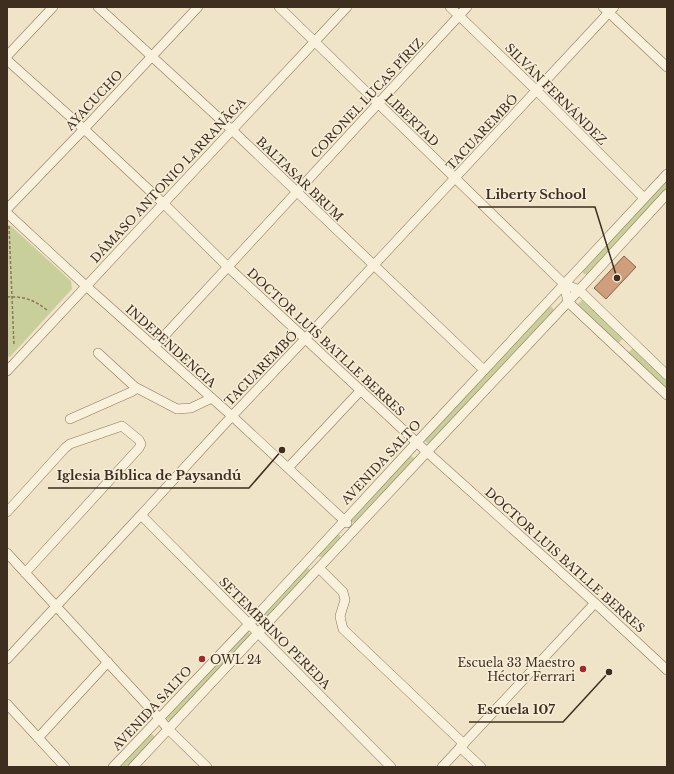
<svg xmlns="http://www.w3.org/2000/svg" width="674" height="774" viewBox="0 0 674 774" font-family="'Libre Baskerville',serif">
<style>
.green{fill:#c9cf9b}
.building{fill:#cf9f7d;stroke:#8d5f41}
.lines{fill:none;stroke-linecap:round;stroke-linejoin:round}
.minor-casing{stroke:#8d765c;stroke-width:10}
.path{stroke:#8d765c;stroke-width:1.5;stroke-dasharray:3 2;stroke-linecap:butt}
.minor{stroke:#faf1dc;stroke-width:9}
.poi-dot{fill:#9e2a2b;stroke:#f7eed8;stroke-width:1.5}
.labels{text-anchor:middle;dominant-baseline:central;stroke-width:3;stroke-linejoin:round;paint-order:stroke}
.street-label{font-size:12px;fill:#3d2e20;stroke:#f7eed8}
.poi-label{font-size:12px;fill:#3d2e20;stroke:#f7eed8;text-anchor:start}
.leader{fill:none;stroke:#3d2e20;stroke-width:1.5}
.callout-dot{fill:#3d2e20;stroke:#f7eed8;stroke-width:1.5}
.callout-label{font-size:13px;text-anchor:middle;font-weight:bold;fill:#3d2e20;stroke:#f7eed8;stroke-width:3;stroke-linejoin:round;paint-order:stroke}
</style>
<rect width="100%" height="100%" fill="#f0e4c8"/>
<path class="green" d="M 667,178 L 667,189 L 587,275 L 585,274 L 584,274 L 583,273 L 583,271 Z
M 7,224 L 11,226 L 71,281 L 72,289 L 10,357 L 7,356 Z
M 582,300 L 623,338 L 618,344 L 577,305 Z
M 549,306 L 552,307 L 554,310 L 430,443 L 427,443 L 425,441 L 425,438 Z
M 633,348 L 667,380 L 667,389 L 628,353 Z
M 408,456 L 411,456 L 414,458 L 413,461 L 356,523 L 355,522 L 353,523 L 351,522 L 351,520 L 352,519 Z
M 337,535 L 340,535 L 340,538 L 341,539 L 323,558 L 322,557 L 319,557 L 319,554 Z
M 306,568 L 309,569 L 310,572 L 264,621 L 263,620 L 260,620 L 260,619 Z
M 247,631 L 252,635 L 171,722 L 166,718 Z
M 151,733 L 155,737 L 127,767 L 119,767 Z"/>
<path class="building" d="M 624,256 L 636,267 L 606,299 L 594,288 Z"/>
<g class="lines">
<g class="minor-casing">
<path id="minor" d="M 98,7 L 232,130 L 484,370
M 279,7 L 564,284 L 579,290 L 667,375
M 450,7 L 536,90 L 644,198
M 603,7 L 667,67
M 7,56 L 53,7
M 7,60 L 84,129 L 163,203 L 228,267 L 427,452 L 595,603 L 667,670
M 7,209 L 84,129 L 198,7
M 7,213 L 86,286 L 232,416 L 347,523
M 564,284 L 568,302 L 667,395
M 154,347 L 467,7
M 98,353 L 135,387 L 177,409 L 191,408 L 212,398
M 7,371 L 347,7
M 70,419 L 131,392 L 137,388
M 288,468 L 361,390
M 7,512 L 65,448 L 70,444 L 122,426 L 139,440 L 141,444 L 139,448 L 25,573
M 141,515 L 391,767
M 7,553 L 159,718 L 168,729 L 207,767
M 319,568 L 343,592 L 345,600 L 340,616 L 341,621 L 343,629 L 464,744
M 7,659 L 141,515 L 232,416 L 306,338 L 614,7
M 7,704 L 65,767
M 38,738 L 108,662
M 460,747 L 481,767
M 113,767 L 249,624 L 417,442 L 667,174
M 133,767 L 258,633 L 427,452 L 568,302 L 667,194
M 442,767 L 595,603"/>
</g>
<path class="path" d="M 9,226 L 14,346
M 7,297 C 24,296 34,300 47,310"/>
<use href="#minor" class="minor"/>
</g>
<g class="poi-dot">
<circle cx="202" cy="659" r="4"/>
<circle cx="583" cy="669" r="4"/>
</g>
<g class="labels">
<g class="street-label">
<text transform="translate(556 94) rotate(45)">SILVÁN FERNÁNDEZ</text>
<text transform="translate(367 98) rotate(-47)">CORONEL LUCAS PÍRIZ</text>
<text transform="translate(94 100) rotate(-47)">AYACUCHO</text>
<text transform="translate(412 120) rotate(44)">LIBERTAD</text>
<text transform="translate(482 132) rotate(-47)">TACUAREMBÓ</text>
<text transform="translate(300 179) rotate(44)">BALTASAR BRUM</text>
<text transform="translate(168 180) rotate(-47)">DÁMASO ANTONIO LARRANÃGA</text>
<text transform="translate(326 342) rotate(43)">DOCTOR LUIS BATLLE BERRES</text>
<text transform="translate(171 346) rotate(42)">INDEPENDENCIA</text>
<text transform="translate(261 368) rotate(-46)">TACUAREMBÓ</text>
<text transform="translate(381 462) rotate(-47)">AVENIDA SALTO</text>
<text transform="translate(565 560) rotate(42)">DOCTOR LUIS BATLLE BERRES</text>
<text transform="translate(275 633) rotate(45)">SETEMBRINO PEREDA</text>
<text transform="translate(152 708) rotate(-47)">AVENIDA SALTO</text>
</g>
<g class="poi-label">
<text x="210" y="659">OWL 24</text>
<text x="575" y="662" text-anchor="end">Escuela 33 Maestro<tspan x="575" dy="14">Héctor Ferrari</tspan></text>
</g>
</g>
<path class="leader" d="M617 278L595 207H478M282 450L249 488H48M609 672L563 722H469"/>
<g class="callout-dot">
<circle cx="617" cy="278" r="4"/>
<circle cx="282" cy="450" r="4"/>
<circle cx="609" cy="672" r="4"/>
</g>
<g class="callout-label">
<text x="536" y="199">Liberty School</text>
<text x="149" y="480">Iglesia Bíblica de Paysandú</text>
<text x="516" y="714">Escuela 107</text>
</g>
<rect width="674" height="774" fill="none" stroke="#3d2e20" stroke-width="16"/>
</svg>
